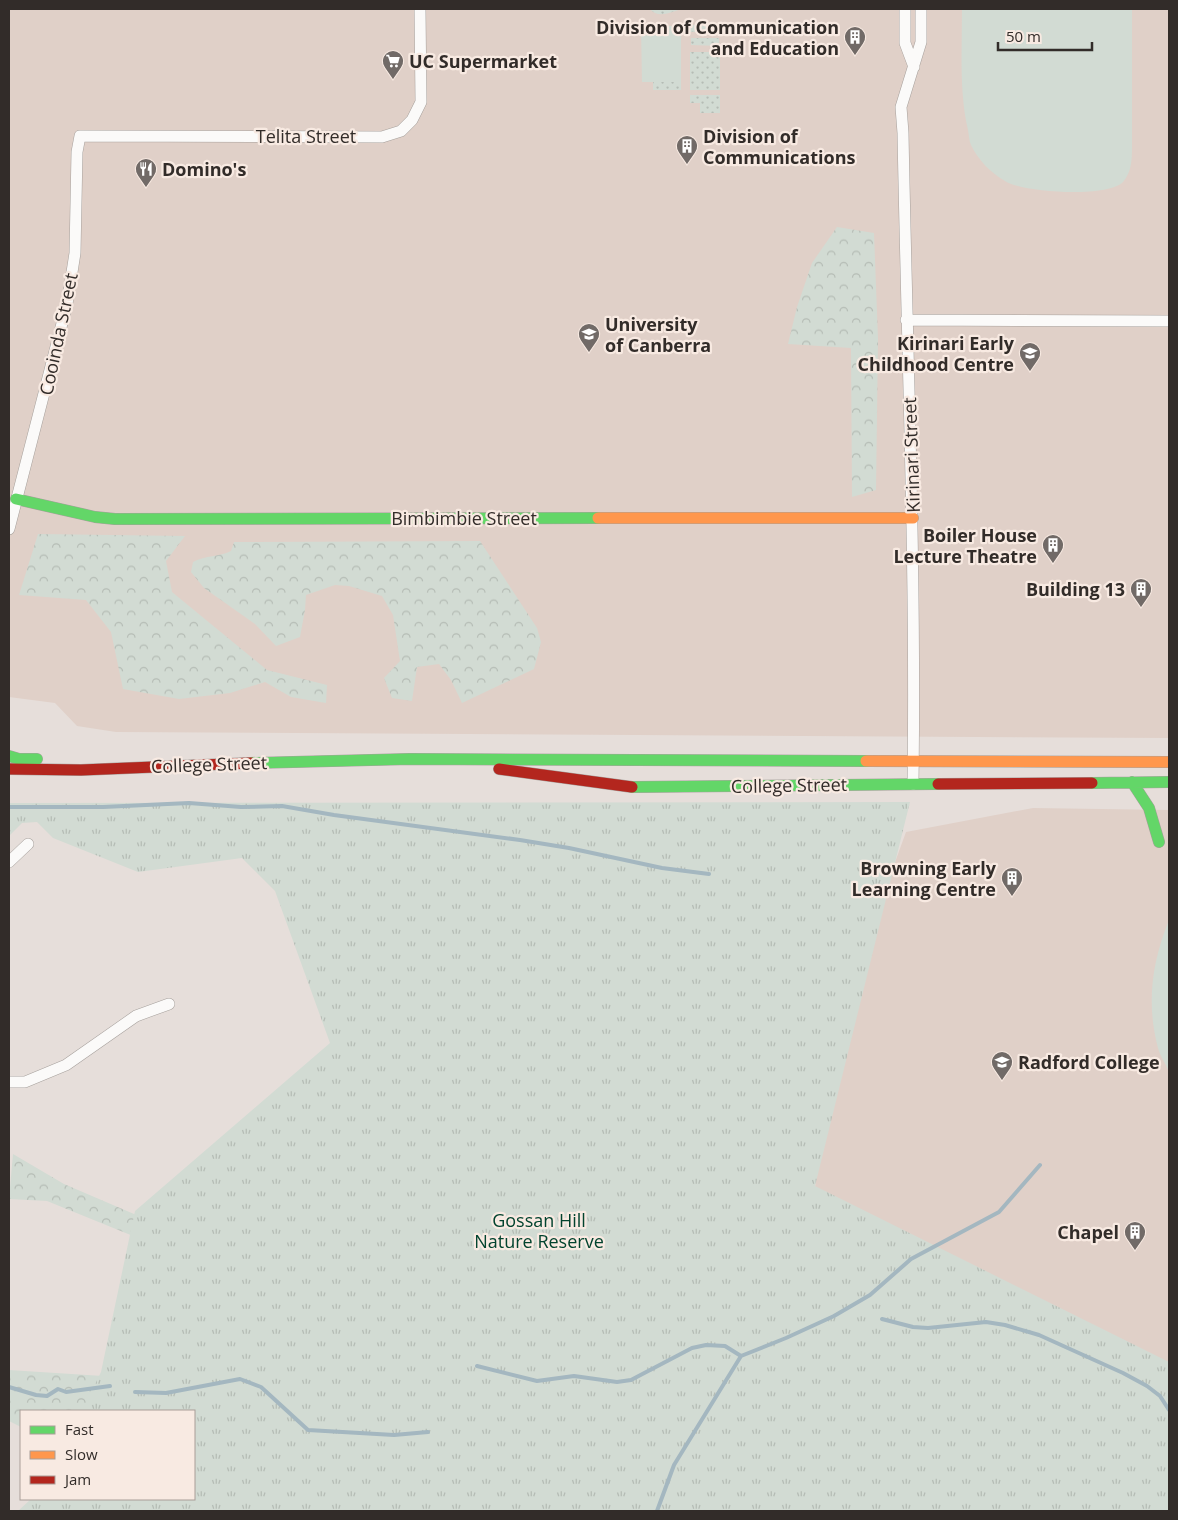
<svg xmlns="http://www.w3.org/2000/svg" width="1178" height="1520" viewBox="0 0 1178 1520" font-family="'Open Sans',sans-serif">
<style>
.built{fill:#e0d0c8}
.grass{fill:#d2dbd3}
.forest{fill:url(#forest-crowns)}
.park{fill:url(#park-tufts)}
.garden{fill:url(#garden-dots)}
.lines{fill:none;stroke-linecap:round;stroke-linejoin:round}
.stream{stroke:#a4b7c0;stroke-width:4}
.street-casing{stroke:#a6a09c;stroke-width:12}
.fast-casing{stroke:#a6a09c;stroke-width:12}
.slow-casing{stroke:#a6a09c;stroke-width:12}
.jam-casing{stroke:#a6a09c;stroke-width:12}
.street{stroke:#fbfaf9;stroke-width:11}
.fast{stroke:#63d668;stroke-width:11}
.slow{stroke:#ff974d;stroke-width:11}
.jam{stroke:#b3261e;stroke-width:11}
.labels{text-anchor:middle;dominant-baseline:central;stroke-width:4.5;stroke-linejoin:round;paint-order:stroke}
.poi-label{font-size:18px;font-weight:bold;fill:#322c29;stroke:#f8eae2;text-anchor:end}
.street-label{font-size:18px;fill:#322c29;stroke:#f8eae2}
.park-label{font-size:18px;fill:#02432e;stroke:#f8eae2}
</style>
<defs>
<pattern id="forest-crowns" width="20" height="18" patternUnits="userSpaceOnUse" patternTransform="scale(1.25)"><rect width="20" height="18" fill="#d2dbd3"/><path d="M2 6a3 3 0 1 1 6 0M12 15a3 3 0 1 1 6 0" fill="none" stroke="#b5bcb5"/></pattern>
<pattern id="park-tufts" width="24" height="20" patternUnits="userSpaceOnUse" patternTransform="scale(1.25)"><rect width="24" height="20" fill="#d2dbd3"/><path d="M3 7l-1-3M5 7V3M7 7l1-3M15 17l-1-3M17 17v-4M19 17l1-3" fill="none" stroke="#b5bcb5"/></pattern>
<pattern id="garden-dots" width="8" height="8" patternUnits="userSpaceOnUse" patternTransform="scale(1.25)"><rect width="8" height="8" fill="#d2dbd3"/><path d="M2 2h.1M6 6h.1" fill="none" stroke="#b5bcb5" stroke-width="1.8" stroke-linecap="round"/></pattern>
</defs>
<rect width="100%" height="100%" fill="#e6deda"/>
<path class="built" d="M 9,9 L 1169,9 L 1169,738 L 116,732 L 77,726 L 55,703 L 9,697 Z
M 1033,808 L 1169,810 L 1169,1363 L 815,1187 L 854,975 L 906,832 Z"/>
<path class="grass" d="M 962,9 L 1132,9 L 1132,146 C 1132,158 1132,172 1123,182 C 1108,198 1023,193 1005,181 C 991,173 978,160 971,145 C 969,141 969,135 968,130 C 959,91 962,49 962,9 Z
M 641,26 L 681,26 L 681,82 L 642,82 Z
M 1169,920 L 1169,1072 C 1166,1064 1160,1056 1158,1048 C 1146,1003 1152,962 1169,920 Z"/>
<path class="forest" d="M 837,227 L 874,233 L 878,339 L 876,490 L 852,497 L 851,348 L 788,344 L 797,307 L 812,263 Z
M 38,534 L 185,536 L 166,561 L 172,592 L 267,670 L 327,685 L 326,703 L 291,697 L 265,682 L 230,693 L 179,699 L 123,689 L 111,632 L 86,600 L 19,595 Z
M 480,541 L 537,628 L 541,642 L 534,669 L 462,703 L 451,680 L 439,664 L 417,667 L 412,701 L 392,698 L 384,678 L 400,661 L 393,615 L 382,596 L 349,586 L 335,585 L 306,595 L 305,610 L 300,637 L 276,646 L 255,624 L 204,588 L 191,572 L 193,562 C 206,555 219,557 231,551 L 234,542 Z
M 13,1154 L 64,1184 L 141,1217 L 133,1236 L 47,1201 L 9,1199 Z
M 9,1370 L 103,1376 L 112,1411 L 21,1411 L 21,1427 L 9,1421 Z"/>
<path class="park" d="M 910,802 L 815,1186 L 1169,1362 L 1169,1511 L 18,1511 L 31,1499 L 194,1499 L 194,1411 L 82,1411 L 101,1372 L 135,1211 L 330,1043 L 275,891 L 242,858 L 138,872 L 53,838 L 37,822 L 22,823 L 9,836 L 9,803 Z"/>
<path class="garden" d="M 650,9 L 682,9 C 671,12 658,19 650,9 Z
M 690,25 L 719,25 L 719,31 L 690,32 Z
M 691,38 L 719,38 L 719,46 L 691,45 Z
M 690,52 L 720,52 L 720,90 L 690,90 Z
M 653,82 L 681,82 L 681,90 L 653,90 Z
M 690,95 L 720,95 L 720,113 L 700,113 L 700,103 L 690,103 Z"/>
<g class="lines">
<path class="stream" d="M 9,807 L 103,807 L 189,803 L 241,807 L 282,806 L 334,815 L 520,840 L 569,848 L 662,868 L 709,874
M 882,1319 L 913,1327 L 928,1328 L 986,1322 L 1005,1325 L 1039,1335 L 1123,1373 L 1147,1386 L 1160,1396 L 1169,1410
M 477,1366 L 537,1381 L 574,1376 L 617,1382 L 631,1380 L 692,1348 L 706,1345 L 725,1346 L 741,1356
M 9,1387 L 36,1395 L 47,1396 L 58,1389 L 66,1392 L 110,1386
M 135,1392 L 166,1393 L 240,1379 L 261,1387 L 308,1430 L 394,1435 L 428,1432
M 657,1511 L 674,1465 L 741,1356 L 786,1338 L 834,1316 L 870,1295 L 911,1259 L 999,1212 L 1040,1165"/>
<g class="street-casing">
<path id="street" d="M 905,9 L 905,43 L 914,67
M 906,320 L 1169,321
M 9,529 L 67,304 L 75,253 L 77,152 L 80,136 L 382,137 L 401,131 L 412,120 L 421,102 L 420,9
M 913,784 C 916,567 907,350 903,133 L 901,107 L 921,42 L 921,9
M 9,862 L 28,844
M 9,1082 L 25,1082 L 66,1065 L 136,1016 L 169,1004"/>
</g>
<g class="fast-casing">
<path id="fast" d="M 16,499 L 95,517 L 115,519 L 598,518
M 9,756 L 19,759 L 37,759
M 251,763 L 410,759 L 866,761
M 1132,782 L 1149,808 L 1159,842
M 1092,783 L 1169,782
M 632,787 L 938,784"/>
</g>
<g class="slow-casing">
<path id="slow" d="M 598,518 L 913,518
M 866,761 L 1169,762"/>
</g>
<g class="jam-casing">
<path id="jam" d="M 9,769 L 81,770 L 251,763
M 499,769 L 632,787
M 938,784 L 1092,783"/>
</g>
<use href="#street" class="street"/>
<use href="#fast" class="fast"/>
<use href="#slow" class="slow"/>
<use href="#jam" class="jam"/>
</g>
<defs>
<g id="building-pin" transform="scale(1.125)"><path d="M0 17L-7.5 6A9.5 9.5 0 1 1 7.5 6Z" fill="#716a67" stroke="#f8eae2"/><path d="M-4-6H4V6H1V3H-1V6H-4ZM-2.5-4.3h1.7v1.8h-1.7ZM.8-4.3h1.7v1.8H.8ZM-2.5-1h1.7V.8h-1.7ZM.8-1h1.7V.8H.8Z" fill="#fff"/></g>
<g id="supermarket-pin" transform="scale(1.125)"><path d="M0 17L-7.5 6A9.5 9.5 0 1 1 7.5 6Z" fill="#716a67" stroke="#f8eae2"/><path d="M-6-5.5h2.5l.6 2H6L4.5 2H-2.5L-4.4-4H-6ZM-1.5 3.2a1.3 1.3 0 1 0 .1 0ZM3 3.2a1.3 1.3 0 1 0 .1 0Z" fill="#fff"/></g>
<g id="restaurant-pin" transform="scale(1.125)"><path d="M0 17L-7.5 6A9.5 9.5 0 1 1 7.5 6Z" fill="#716a67" stroke="#f8eae2"/><path d="M-5-6h1v4h1v-4h1v4h1v-4h1v5L-1.5 .5V6h-2V.5L-5-1ZM5-6V6H3V1.5H1.5Q1.5-4 5-6Z" fill="#fff"/></g>
<g id="university-pin" transform="scale(1.125)"><path d="M0 17L-7.5 6A9.5 9.5 0 1 1 7.5 6Z" fill="#716a67" stroke="#f8eae2"/><path d="M0-5L7-2L0 1L-7-2ZM-4 1L0 2.5L4 1V4Q0 6-4 4Z" fill="#fff"/></g>
<g id="school-pin" transform="scale(1.125)"><path d="M0 17L-7.5 6A9.5 9.5 0 1 1 7.5 6Z" fill="#716a67" stroke="#f8eae2"/><path d="M0-5L7-2L0 1L-7-2ZM-4 1L0 2.5L4 1V4Q0 6-4 4Z" fill="#fff"/></g>
</defs>
<g fill-rule="evenodd">
<use href="#building-pin" x="855" y="37"/>
<use href="#supermarket-pin" x="393" y="61"/>
<use href="#building-pin" x="687" y="146"/>
<use href="#restaurant-pin" x="146" y="169"/>
<use href="#university-pin" x="589" y="334"/>
<use href="#school-pin" x="1030" y="353"/>
<use href="#building-pin" x="1053" y="545"/>
<use href="#building-pin" x="1141" y="589"/>
<use href="#building-pin" x="1012" y="878"/>
<use href="#school-pin" x="1002" y="1062"/>
<use href="#building-pin" x="1135" y="1232"/>
</g>
<g class="labels">
<g class="poi-label">
<text x="839" y="27">Division of Communication<tspan x="839" dy="21">and Education</tspan></text>
<text x="409" y="61" text-anchor="start">UC Supermarket</text>
<text x="703" y="136" text-anchor="start">Division of<tspan x="703" dy="21">Communications</tspan></text>
<text x="162" y="169" text-anchor="start">Domino's</text>
<text x="605" y="324" text-anchor="start">University<tspan x="605" dy="21">of Canberra</tspan></text>
<text x="1014" y="343">Kirinari Early<tspan x="1014" dy="21">Childhood Centre</tspan></text>
<text x="1037" y="535">Boiler House<tspan x="1037" dy="21">Lecture Theatre</tspan></text>
<text x="1125" y="589">Building 13</text>
<text x="996" y="868">Browning Early<tspan x="996" dy="21">Learning Centre</tspan></text>
<text x="1018" y="1062" text-anchor="start">Radford College</text>
<text x="1119" y="1232">Chapel</text>
</g>
<g class="street-label">
<text x="306" y="136">Telita Street</text>
<text transform="translate(58 334) rotate(-78)">Cooinda Street</text>
<text transform="translate(911 455) rotate(-92)">Kirinari Street</text>
<text x="464" y="518">Bimbimbie Street</text>
<text transform="translate(209 764) rotate(-2)">College Street</text>
<text transform="translate(789 785) rotate(-1)">College Street</text>
</g>
<g class="park-label">
<text x="539" y="1220">Gossan Hill<tspan x="539" dy="21">Nature Reserve</tspan></text>
</g>
</g>
<rect width="1178" height="1520" fill="none" stroke="#322c29" stroke-width="20"/>
<rect x="20" y="1410" width="175" height="90" fill="#f8eae2" stroke="#a99e98"/>
<rect x="30" y="1426" width="25" height="8" fill="#63d668" stroke="#a99e98"/>
<text x="65" y="1435" font-size="15" fill="#322c29">Fast</text>
<rect x="30" y="1451" width="25" height="8" fill="#ff974d" stroke="#a99e98"/>
<text x="65" y="1460" font-size="15" fill="#322c29">Slow</text>
<rect x="30" y="1476" width="25" height="8" fill="#b3261e" stroke="#a99e98"/>
<text x="65" y="1485" font-size="15" fill="#322c29">Jam</text>
<path d="M998 42v8h94v-8" fill="none" stroke="#322c29" stroke-width="2.5"/>
<text x="1006" y="42" font-size="15" fill="#322c29" stroke="#f8eae2" stroke-width="4" paint-order="stroke">50 m</text>
</svg>
